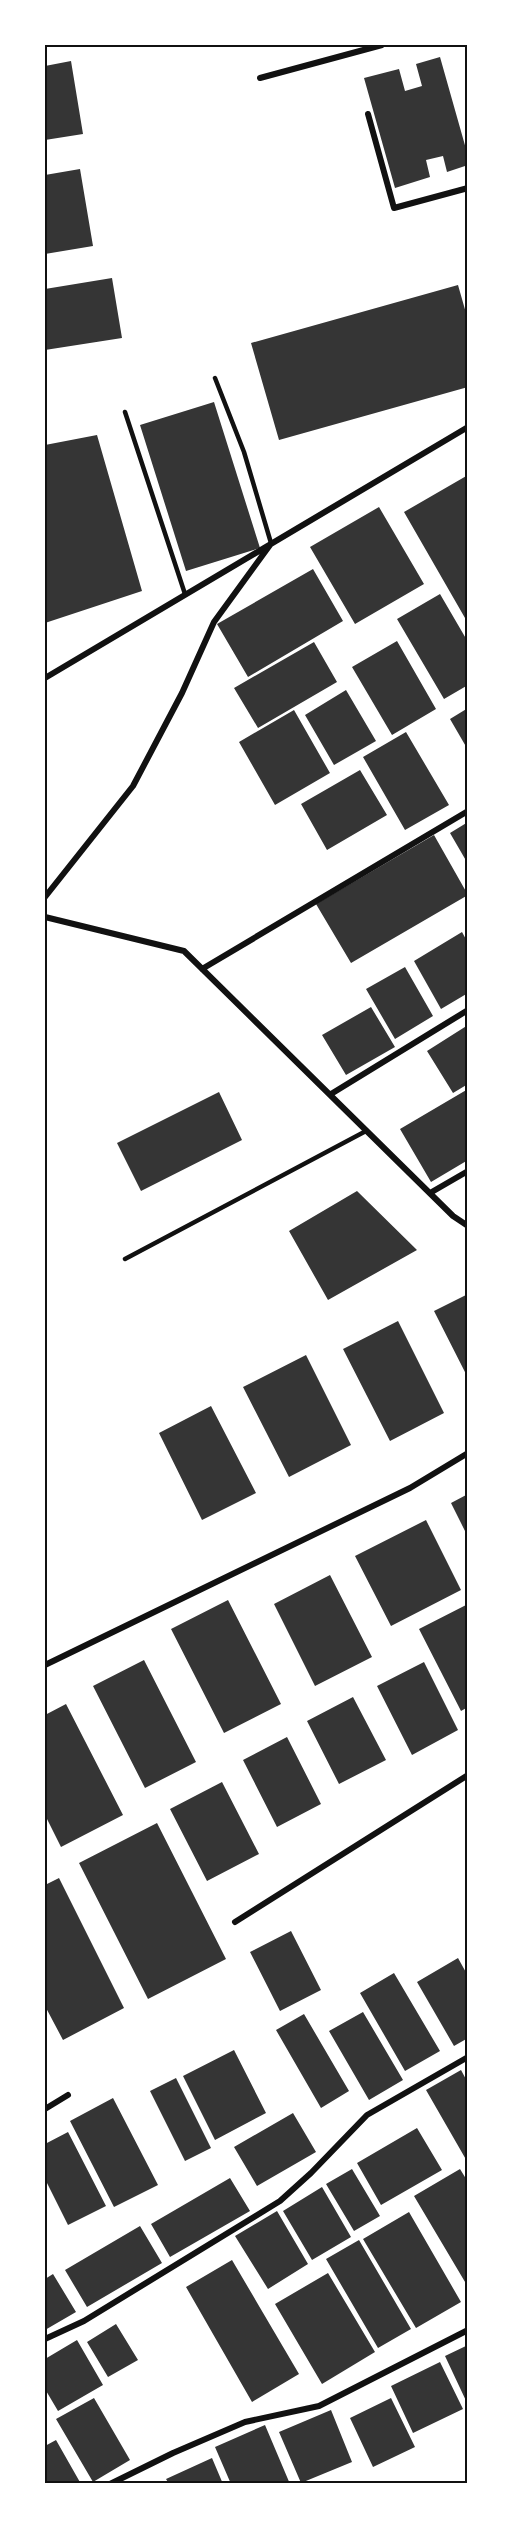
<svg xmlns="http://www.w3.org/2000/svg" width="513" height="2529" viewBox="0 0 513 2529" font-family="Manrope,sans-serif">
<style>
.building{fill:#353535}
.lines{fill:none;stroke-linecap:round;stroke-linejoin:round}
.service{stroke:#111;stroke-width:4.5}
.minor{stroke:#111;stroke-width:6}
.neatline{fill:none;stroke:#111;stroke-width:2}
</style>
<rect width="100%" height="100%" fill="#fff"/>
<path class="building" d="M 440,57 L 468,156 L 468,165 L 447,172 L 443,156 L 426,160 L 430,177 L 395,188 L 364,78 L 399,69 L 405,91 L 422,86 L 416,64 Z
M 71,61 L 83,134 L 45,140 L 45,66 Z
M 80,169 L 93,246 L 45,254 L 45,175 Z
M 112,278 L 122,338 L 45,350 L 45,289 Z
M 458,285 L 468,320 L 468,387 L 279,440 L 251,343 Z
M 214,402 L 260,548 L 186,571 L 140,425 Z
M 97,435 L 142,591 L 45,623 L 45,445 Z
M 468,475 L 468,616 L 465,618 L 404,512 Z
M 379,507 L 424,584 L 355,624 L 310,547 Z
M 313,569 L 343,621 L 248,677 L 217,624 Z
M 440,594 L 468,642 L 468,685 L 444,699 L 397,619 Z
M 397,641 L 436,709 L 392,735 L 352,667 Z
M 314,642 L 337,682 L 258,728 L 234,688 Z
M 346,690 L 376,741 L 334,765 L 305,715 Z
M 468,708 L 468,750 L 450,719 Z
M 294,710 L 330,773 L 275,805 L 239,742 Z
M 406,732 L 449,805 L 405,830 L 363,757 Z
M 360,770 L 387,815 L 327,850 L 301,804 Z
M 468,822 L 468,864 L 450,833 Z
M 434,835 L 468,895 L 351,963 L 316,904 Z
M 462,932 L 468,943 L 468,993 L 441,1009 L 414,961 Z
M 405,967 L 433,1016 L 395,1039 L 366,989 Z
M 371,1007 L 395,1047 L 346,1075 L 322,1035 Z
M 468,1025 L 468,1084 L 453,1093 L 427,1051 Z
M 468,1089 L 468,1160 L 431,1182 L 400,1129 Z
M 219,1092 L 242,1140 L 141,1191 L 117,1143 Z
M 357,1191 L 417,1250 L 328,1300 L 289,1231 Z
M 468,1294 L 468,1378 L 434,1311 Z
M 398,1321 L 444,1413 L 390,1441 L 343,1349 Z
M 306,1355 L 351,1445 L 289,1477 L 243,1387 Z
M 211,1406 L 256,1493 L 202,1520 L 159,1433 Z
M 468,1494 L 468,1537 L 451,1503 Z
M 426,1520 L 461,1590 L 391,1626 L 355,1556 Z
M 330,1575 L 372,1657 L 315,1686 L 274,1604 Z
M 228,1600 L 281,1704 L 224,1733 L 171,1629 Z
M 468,1604 L 468,1707 L 461,1711 L 419,1629 Z
M 144,1660 L 196,1762 L 145,1788 L 93,1686 Z
M 424,1662 L 458,1730 L 412,1755 L 377,1686 Z
M 353,1697 L 386,1760 L 339,1784 L 307,1721 Z
M 66,1704 L 123,1815 L 61,1847 L 45,1815 L 45,1715 Z
M 287,1737 L 321,1804 L 277,1827 L 243,1760 Z
M 222,1782 L 259,1854 L 207,1881 L 170,1809 Z
M 157,1823 L 226,1959 L 148,1999 L 79,1863 Z
M 59,1878 L 124,2008 L 63,2040 L 45,2006 L 45,1885 Z
M 291,1931 L 321,1990 L 280,2011 L 250,1952 Z
M 458,1958 L 468,1976 L 468,2038 L 454,2046 L 417,1982 Z
M 394,1973 L 440,2051 L 405,2071 L 360,1993 Z
M 363,2012 L 403,2080 L 369,2100 L 329,2031 Z
M 304,2014 L 349,2091 L 321,2108 L 276,2030 Z
M 234,2050 L 266,2113 L 215,2140 L 183,2076 Z
M 461,2070 L 468,2083 L 468,2163 L 426,2090 Z
M 176,2078 L 211,2148 L 185,2161 L 150,2091 Z
M 113,2098 L 158,2185 L 114,2207 L 70,2121 Z
M 293,2113 L 316,2152 L 257,2186 L 234,2147 Z
M 417,2128 L 442,2170 L 381,2205 L 357,2163 Z
M 68,2132 L 106,2206 L 68,2225 L 45,2179 L 45,2144 Z
M 352,2169 L 380,2216 L 354,2231 L 326,2184 Z
M 460,2169 L 468,2182 L 468,2287 L 414,2196 Z
M 230,2178 L 250,2211 L 170,2257 L 151,2224 Z
M 322,2187 L 351,2237 L 312,2260 L 283,2211 Z
M 277,2211 L 308,2264 L 268,2289 L 235,2236 Z
M 409,2212 L 461,2302 L 416,2328 L 363,2239 Z
M 140,2226 L 162,2263 L 87,2307 L 65,2270 Z
M 359,2240 L 411,2329 L 378,2348 L 326,2259 Z
M 232,2260 L 299,2374 L 252,2402 L 186,2287 Z
M 328,2273 L 375,2352 L 322,2384 L 275,2304 Z
M 53,2274 L 76,2312 L 45,2330 L 45,2279 Z
M 116,2324 L 138,2360 L 108,2377 L 87,2342 Z
M 77,2340 L 103,2385 L 58,2411 L 45,2389 L 45,2359 Z
M 468,2345 L 468,2405 L 445,2356 Z
M 440,2362 L 463,2409 L 413,2433 L 391,2386 Z
M 94,2398 L 130,2460 L 93,2482 L 56,2419 Z
M 391,2398 L 415,2447 L 373,2467 L 350,2418 Z
M 331,2410 L 352,2462 L 301,2483 L 279,2432 Z
M 265,2425 L 290,2484 L 231,2484 L 215,2447 Z
M 56,2440 L 81,2484 L 45,2484 L 45,2446 Z
M 212,2458 L 223,2484 L 169,2484 L 166,2479 Z"/>
<g class="lines">
<path class="service" d="M 215,378 L 244,452 L 271,543
M 125,412 L 185,594
M 125,1259 L 366,1131"/>
<path class="minor" d="M 260,78 L 382,45
M 368,114 L 394,208 L 468,188
M 45,678 L 468,427
M 45,897 L 133,786 L 182,693 L 214,622 L 270,545
M 45,917 L 184,951 L 453,1216 L 468,1226
M 202,969 L 468,811
M 331,1094 L 468,1010
M 430,1193 L 468,1171
M 45,1665 L 410,1488 L 468,1453
M 235,1922 L 468,1775
M 45,2109 L 68,2095
M 45,2339 L 84,2321 L 280,2201 L 311,2173 L 367,2115 L 468,2057
M 110,2484 L 173,2453 L 245,2422 L 319,2406 L 468,2330"/>
</g>
<rect width="513" height="2529" fill="none" stroke="#ffffff" stroke-width="93"/>
<rect x="46" y="46" width="420" height="2436" class="neatline"/>
</svg>
